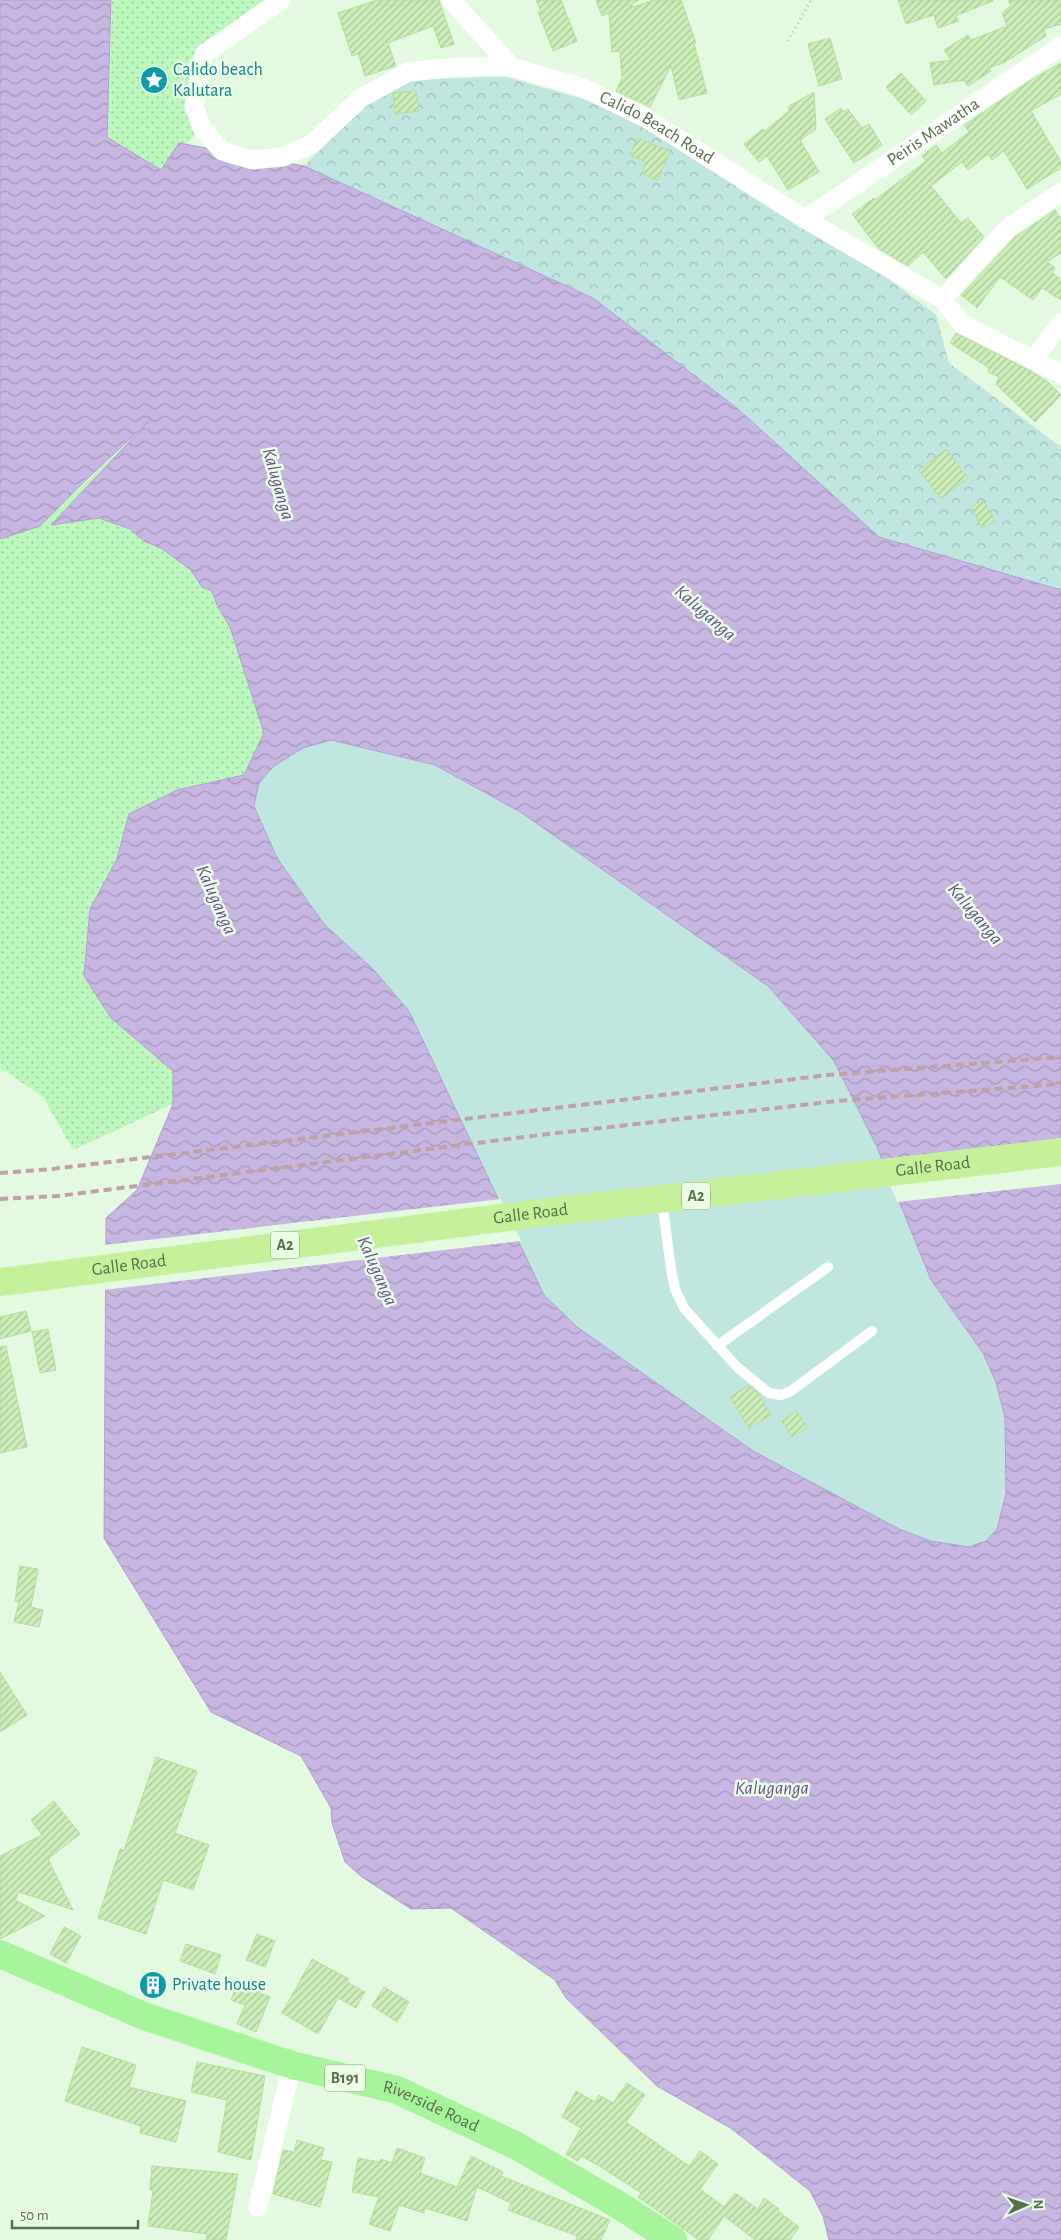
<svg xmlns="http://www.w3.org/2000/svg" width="1061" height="2240" viewBox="0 0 1061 2240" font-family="'Alegreya Sans',sans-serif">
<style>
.grass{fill:#c0e6e0}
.forest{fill:url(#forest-crowns)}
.sand{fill:url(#sand-dots)}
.water{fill:url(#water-waves);stroke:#b39dd3;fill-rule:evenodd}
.pier{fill:#e3fae0}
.building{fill:url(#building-hatch);stroke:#b4df9b}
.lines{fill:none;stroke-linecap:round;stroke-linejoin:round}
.path{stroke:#b0d29d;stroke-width:3;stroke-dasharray:1 4;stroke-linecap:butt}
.lane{stroke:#fff;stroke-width:10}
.street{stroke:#fff;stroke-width:19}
.primary{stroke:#a7f59b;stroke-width:28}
.highway{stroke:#c5f19a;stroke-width:28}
.rail{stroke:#c1a0a7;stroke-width:4;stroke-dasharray:8 5;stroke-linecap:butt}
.labels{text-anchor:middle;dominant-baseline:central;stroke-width:5;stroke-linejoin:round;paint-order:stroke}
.shield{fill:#e9fee5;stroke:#849a78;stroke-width:1}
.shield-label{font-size:16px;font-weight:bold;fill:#586f49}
.culture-label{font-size:18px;fill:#0d838f;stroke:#e9fee5;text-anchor:start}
.street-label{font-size:18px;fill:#586f49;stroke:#e9fee5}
.water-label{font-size:19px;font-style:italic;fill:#6b4e95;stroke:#e9fee5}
</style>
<defs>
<pattern id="forest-crowns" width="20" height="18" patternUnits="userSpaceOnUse" patternTransform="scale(1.25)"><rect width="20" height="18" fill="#c0e6e0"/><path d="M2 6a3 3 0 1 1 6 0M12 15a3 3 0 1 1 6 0" fill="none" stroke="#9fbfb8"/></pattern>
<pattern id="sand-dots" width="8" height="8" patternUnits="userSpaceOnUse" patternTransform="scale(1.25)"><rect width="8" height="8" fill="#bcf8bd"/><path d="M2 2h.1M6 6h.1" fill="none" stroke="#9ccd9c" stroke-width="1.8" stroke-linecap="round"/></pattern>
<pattern id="water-waves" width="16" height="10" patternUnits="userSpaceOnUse" patternTransform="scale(1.25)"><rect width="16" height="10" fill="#c7b6e2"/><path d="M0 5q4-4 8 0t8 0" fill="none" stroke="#a498b9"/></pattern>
<pattern id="building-hatch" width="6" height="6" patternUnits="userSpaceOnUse" patternTransform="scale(1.25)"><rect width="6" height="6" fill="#cceeb9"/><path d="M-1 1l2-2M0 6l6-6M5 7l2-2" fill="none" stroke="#a8c598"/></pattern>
</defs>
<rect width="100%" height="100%" fill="#e3fae0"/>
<path class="grass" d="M 331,740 L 435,765 L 522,813 L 768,986 L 834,1061 L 877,1147 L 931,1280 L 983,1353 L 996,1382 L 1005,1418 L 1006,1493 L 997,1529 L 986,1541 L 970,1547 L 931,1541 L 899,1529 L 753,1451 L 577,1327 L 544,1295 L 409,1011 L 373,969 L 324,925 L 277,858 L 254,806 L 259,783 L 274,766 L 303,748 Z"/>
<path class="forest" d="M 503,76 L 590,101 L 670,141 L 881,273 L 936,315 L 949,363 L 1061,447 L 1061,590 L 879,537 L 593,298 L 304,166 L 367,101 L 415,80 Z"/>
<path class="sand" d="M 112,0 L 281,0 L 204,54 L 202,128 L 161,170 L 107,136 Z
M 157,414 L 52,524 L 99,518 L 130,529 L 144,541 L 161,548 L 191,570 L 202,587 L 212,591 L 217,605 L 230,627 L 264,733 L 244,775 L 177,790 L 129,814 L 117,859 L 90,909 L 111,1018 L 173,1071 L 173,1104 L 73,1150 L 43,1097 L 0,1068 L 0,539 L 40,526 Z"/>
<path class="water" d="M 0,0 L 111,0 L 107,137 L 161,170 L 179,143 L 304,166 L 593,298 L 738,409 L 879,537 L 1061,590 L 1061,2240 L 829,2240 L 823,2216 L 810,2191 L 732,2129 L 657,2086 L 566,1998 L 555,1980 L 451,1908 L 411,1909 L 362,1877 L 345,1862 L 332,1823 L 331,1808 L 301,1756 L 211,1712 L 104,1538 L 106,1218 L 137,1190 L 173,1104 L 173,1071 L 111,1018 L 84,976 L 90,909 L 117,859 L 129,814 L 177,790 L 244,775 L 264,733 L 230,627 L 217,605 L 212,591 L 202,587 L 191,570 L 161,548 L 144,541 L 130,529 L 99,518 L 51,525 L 148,422 L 85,481 L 40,526 L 0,539 ZM 331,740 L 435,765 L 522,813 L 768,986 L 834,1061 L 877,1147 L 931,1280 L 983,1353 L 996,1382 L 1005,1418 L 1006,1493 L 997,1529 L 986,1541 L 969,1547 L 931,1541 L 899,1529 L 753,1451 L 577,1327 L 544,1295 L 409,1011 L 373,969 L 324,924 L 277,858 L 254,806 L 259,783 L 274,766 L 303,748 Z"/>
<path class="pier" d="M 1061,1142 L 1061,1184 L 897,1202 L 880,1162 Z
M 501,1199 L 521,1241 L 103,1290 L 104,1245 Z"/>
<path class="building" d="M 377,0 L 439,0 L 454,44 L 441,48 L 433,26 L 388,43 L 396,66 L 365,76 L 358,54 L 352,56 L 338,13 Z
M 536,0 L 561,0 L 577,41 L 553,51 L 538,12 L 541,12 Z
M 596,0 L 639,0 L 632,4 L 633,7 L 654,0 L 681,0 L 696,43 L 694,43 L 707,93 L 679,100 L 671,66 L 650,107 L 616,91 L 622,78 L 620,51 L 612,52 L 609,13 L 602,16 Z
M 898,0 L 993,0 L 993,1 L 955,16 L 959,21 L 938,28 L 934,15 L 906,24 Z
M 1008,0 L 1061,0 L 1061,24 L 1044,29 L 1046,36 L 1005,62 L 989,68 L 991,71 L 968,86 L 964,80 L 934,85 L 930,63 L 951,60 L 944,50 L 968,35 L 971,40 L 1007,26 L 1002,13 L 1011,6 Z
M 830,38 L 842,79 L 819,86 L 808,44 Z
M 1061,63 L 1061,94 L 1031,111 L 1061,162 L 1061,168 L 1027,189 L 1004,151 L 992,160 L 988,154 L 968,170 L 962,162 L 931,186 L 961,223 L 968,218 L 984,237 L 946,279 L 923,252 L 908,266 L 878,248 L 852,214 L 874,198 L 875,200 L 926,161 L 922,156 L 936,145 L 942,153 L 969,132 L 964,125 L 1031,80 Z
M 901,73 L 926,101 L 911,115 L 886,87 Z
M 416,91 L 419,111 L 395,114 L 393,93 Z
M 814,92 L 816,129 L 800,140 L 819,172 L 788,190 L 767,156 L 759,162 L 744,144 L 763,129 L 765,131 L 789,111 L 789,106 Z
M 841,108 L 844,112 L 848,109 L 862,128 L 869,124 L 882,145 L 854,163 L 825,119 Z
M 637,138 L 670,151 L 658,180 L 642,174 L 646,162 L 630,155 Z
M 1055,210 L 1061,219 L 1061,253 L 1047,262 L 1055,268 L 1052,273 L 1061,279 L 1061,300 L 1042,288 L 1033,300 L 1000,277 L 977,308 L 961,295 L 1015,237 Z
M 956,333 L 1031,371 L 1048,382 L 1061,395 L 1035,422 L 996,384 L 999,377 L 988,372 L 989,368 L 950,343 Z
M 946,449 L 968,478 L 941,499 L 919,470 Z
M 983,500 L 995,521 L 982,528 L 971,507 Z
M 26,1311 L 31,1331 L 0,1339 L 0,1317 Z
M 48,1329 L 56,1370 L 40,1373 L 32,1332 Z
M 6,1346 L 27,1447 L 0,1453 L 0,1347 Z
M 749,1385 L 758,1393 L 771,1415 L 749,1428 L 730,1397 Z
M 796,1411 L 807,1427 L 792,1437 L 782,1421 Z
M 20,1566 L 38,1569 L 31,1607 L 43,1610 L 39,1627 L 14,1622 L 19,1602 L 15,1601 Z
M 0,1672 L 27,1715 L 0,1732 Z
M 156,1757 L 197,1771 L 175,1833 L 209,1845 L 193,1890 L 163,1880 L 146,1934 L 98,1918 L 120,1849 L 124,1850 Z
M 54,1801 L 80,1834 L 48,1859 L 73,1910 L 19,1892 L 15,1900 L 45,1916 L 0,1939 L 0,1856 L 42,1835 L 31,1820 Z
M 64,1927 L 81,1936 L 66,1963 L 50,1954 Z
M 257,1934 L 275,1941 L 265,1967 L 246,1960 Z
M 186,1944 L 221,1955 L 215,1974 L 180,1961 Z
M 312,1959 L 349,1979 L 347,1982 L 365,1992 L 356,2008 L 338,1998 L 318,2034 L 282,2013 Z
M 150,1973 L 164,1979 L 156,1998 L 142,1992 Z
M 237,1984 L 270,1997 L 256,2032 L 237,2024 L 245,2005 L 231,2000 Z
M 384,1987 L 409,2002 L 397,2022 L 372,2006 Z
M 82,2047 L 136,2065 L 129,2087 L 186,2101 L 176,2142 L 140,2133 L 141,2126 L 65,2101 Z
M 197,2062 L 265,2076 L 251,2160 L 218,2152 L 227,2100 L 191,2092 Z
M 627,2083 L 645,2095 L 626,2122 L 689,2166 L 700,2151 L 718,2164 L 700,2189 L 724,2207 L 735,2193 L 758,2209 L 764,2198 L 779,2209 L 778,2211 L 799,2227 L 790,2240 L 755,2240 L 724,2216 L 708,2240 L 699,2240 L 638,2197 L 641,2193 L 601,2167 L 581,2156 L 578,2161 L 566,2154 L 581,2128 L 562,2117 L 576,2091 L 595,2102 L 599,2095 L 613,2103 Z
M 297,2140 L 324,2148 L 321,2160 L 332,2162 L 320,2207 L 273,2194 L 283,2150 L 294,2152 Z
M 397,2148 L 425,2158 L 420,2173 L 457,2187 L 471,2156 L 503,2172 L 501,2176 L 610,2220 L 601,2240 L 576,2240 L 577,2236 L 508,2210 L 511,2203 L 477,2187 L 467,2221 L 425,2208 L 424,2213 L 399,2205 L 390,2231 L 369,2224 L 379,2197 L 352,2192 L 358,2158 L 379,2162 L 381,2159 L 392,2163 Z
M 152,2166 L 238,2174 L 226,2240 L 206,2240 L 207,2234 L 148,2226 L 153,2190 L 150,2190 Z"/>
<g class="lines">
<path class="path" d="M 788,41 L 811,0"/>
<path class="lane" d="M 662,1201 L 671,1269 L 675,1289 L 684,1308 L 737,1367 L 769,1393 L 781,1395 L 791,1391 L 872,1331
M 717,1346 L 828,1267"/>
<g class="street">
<path id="s1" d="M 281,0 L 204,54 L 194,106 L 202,128 L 222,151 L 252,160 L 283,157 L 312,144 L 361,98 L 408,72 L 457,67 L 512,67 L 581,87 L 644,117 L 673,135 L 805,219 L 942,299 L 962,324 L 1061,374"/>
<path d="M 451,0 L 512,67"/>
<path id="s2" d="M 805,219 L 1061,46"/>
<path d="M 942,299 L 1008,228 L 1061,192"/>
<path d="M 1034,359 L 1061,323"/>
<path d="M 258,2207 L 292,2065"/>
</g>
<path class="primary" id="s3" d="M 0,1954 L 144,2016 L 292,2065 L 397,2090 L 515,2145 L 617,2204 L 673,2240"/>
<path class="highway" id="s4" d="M 0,1282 L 532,1214 L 1061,1152"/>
<path class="rail" d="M 0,1173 L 52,1169 L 828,1075 L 1061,1057
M 0,1199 L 58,1196 L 540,1135 L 837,1101 L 1061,1084"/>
</g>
<defs>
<g id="sight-disc" transform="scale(1.4375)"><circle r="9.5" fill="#0f9aa8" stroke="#e9fee5"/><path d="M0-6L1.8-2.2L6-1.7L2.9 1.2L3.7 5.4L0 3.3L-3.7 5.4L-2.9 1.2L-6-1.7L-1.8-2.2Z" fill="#fff"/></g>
<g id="building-disc" transform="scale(1.4375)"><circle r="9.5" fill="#0f9aa8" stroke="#e9fee5"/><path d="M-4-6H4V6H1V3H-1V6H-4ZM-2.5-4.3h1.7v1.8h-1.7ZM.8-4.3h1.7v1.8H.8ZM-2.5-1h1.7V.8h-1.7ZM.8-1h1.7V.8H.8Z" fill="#fff"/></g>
</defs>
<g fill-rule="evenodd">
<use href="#sight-disc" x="154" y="80"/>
<use href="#building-disc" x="153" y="1985"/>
</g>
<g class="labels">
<g class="shield">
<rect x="682" y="1182.5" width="28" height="27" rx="4"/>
<rect x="271" y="1231.5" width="28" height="27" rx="4"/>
<rect x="325" y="2064.5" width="40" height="27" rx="4"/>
</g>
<g class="shield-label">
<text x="696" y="1196">A2</text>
<text x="285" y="1245">A2</text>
<text x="345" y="2078">B191</text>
</g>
<g class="culture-label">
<text x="173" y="70">Calido beach<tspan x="173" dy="21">Kalutara</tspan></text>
<text x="172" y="1985">Private house</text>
</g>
<g class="street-label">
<text stroke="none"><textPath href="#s1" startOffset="678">Calido Beach Road</textPath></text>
<text stroke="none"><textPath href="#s2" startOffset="155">Peiris Mawatha</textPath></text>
<text stroke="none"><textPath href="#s4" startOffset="940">Galle Road</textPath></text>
<text stroke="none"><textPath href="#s4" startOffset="535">Galle Road</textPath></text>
<text stroke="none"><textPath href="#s4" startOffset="130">Galle Road</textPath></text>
<text stroke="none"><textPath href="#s3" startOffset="458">Riverside Road</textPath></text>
</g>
<g class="water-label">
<text transform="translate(278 484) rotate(74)">Kaluganga</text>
<text transform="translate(705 613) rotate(41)">Kaluganga</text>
<text transform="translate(216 900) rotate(66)">Kaluganga</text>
<text transform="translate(975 914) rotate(50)">Kaluganga</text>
<text transform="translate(377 1271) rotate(66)">Kaluganga</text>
<text x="772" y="1788">Kaluganga</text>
</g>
</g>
<g transform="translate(1026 2205) rotate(88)" stroke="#e9fee5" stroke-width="4" paint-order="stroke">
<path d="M0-4L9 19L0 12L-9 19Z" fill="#586f49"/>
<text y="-8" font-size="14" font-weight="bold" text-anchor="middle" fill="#586f49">N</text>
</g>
<path d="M12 2220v8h126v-8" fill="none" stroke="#586f49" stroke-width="2.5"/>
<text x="20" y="2220" font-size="15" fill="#586f49" stroke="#e9fee5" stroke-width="4" paint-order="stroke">50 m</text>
</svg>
